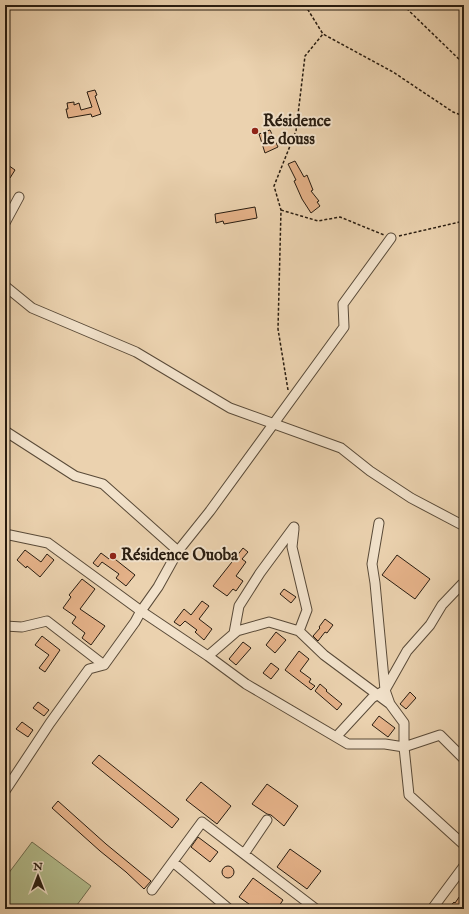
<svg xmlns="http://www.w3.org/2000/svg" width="469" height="914" viewBox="0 0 469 914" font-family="'IM FELL English',serif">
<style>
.green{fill:#b3bd8d;stroke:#6e6c4e}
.building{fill:#e5b289;stroke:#281c10}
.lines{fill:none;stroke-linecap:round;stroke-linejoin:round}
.minor-casing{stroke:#594a38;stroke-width:11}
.path{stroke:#281c10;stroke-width:1.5;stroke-dasharray:3 2;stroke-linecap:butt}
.minor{stroke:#f2e2cb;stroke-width:9}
.poi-dot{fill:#8f2418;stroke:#f2e2cb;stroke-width:1.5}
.labels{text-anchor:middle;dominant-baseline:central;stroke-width:4;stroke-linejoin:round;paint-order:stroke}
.poi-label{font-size:16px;font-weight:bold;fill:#281c10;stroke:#f2e2cb;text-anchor:start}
</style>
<rect width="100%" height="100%" fill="#ebd2af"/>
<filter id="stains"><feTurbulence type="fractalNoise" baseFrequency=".005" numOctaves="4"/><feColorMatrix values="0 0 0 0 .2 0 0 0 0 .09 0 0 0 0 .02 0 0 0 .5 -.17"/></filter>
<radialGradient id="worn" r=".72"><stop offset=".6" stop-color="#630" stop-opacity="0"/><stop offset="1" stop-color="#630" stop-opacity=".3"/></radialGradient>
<path class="green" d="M 32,842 L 91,886 L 74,909 L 5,909 L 5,878 Z"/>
<path class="building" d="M 95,90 L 97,95 L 95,96 L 101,114 L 92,117 L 91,114 L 68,118 L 66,109 L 68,109 L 67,103 L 74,102 L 74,105 L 79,103 L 81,110 L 92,107 L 87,92 Z
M 270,130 L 278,147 L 265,153 L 259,134 Z
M 295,161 L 304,177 L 307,175 L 313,190 L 311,191 L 319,201 L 317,202 L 320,206 L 311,213 L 302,199 L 294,181 L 296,180 L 288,164 Z
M 5,163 L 15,170 L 10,178 L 5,175 Z
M 255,207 L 257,218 L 224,224 L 223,221 L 216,223 L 215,214 Z
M 243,548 L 248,552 L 242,559 L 246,562 L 236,576 L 243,581 L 236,591 L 233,589 L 227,596 L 213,586 Z
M 25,550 L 41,562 L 47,554 L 54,560 L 40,577 L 27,566 L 26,568 L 17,560 Z
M 101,553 L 109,559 L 111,556 L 135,575 L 126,586 L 116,578 L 119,574 L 102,562 L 98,567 L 93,563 Z
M 397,555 L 430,579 L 415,599 L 382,575 Z
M 82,579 L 95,589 L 80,609 L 105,626 L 91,645 L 82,638 L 85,633 L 72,623 L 76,617 L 63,608 L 71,597 L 69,595 Z
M 284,589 L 296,597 L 291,603 L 280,594 Z
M 202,601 L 209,606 L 199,619 L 212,629 L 204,640 L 195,632 L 197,630 L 185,621 L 180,626 L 174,622 L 184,609 L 191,615 Z
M 325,619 L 333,625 L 327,633 L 325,632 L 318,641 L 313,636 L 320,628 L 319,627 Z
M 276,632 L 286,640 L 275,653 L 266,645 Z
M 42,636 L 60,650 L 45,672 L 39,668 L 49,655 L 35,645 Z
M 243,642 L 251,648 L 236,665 L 229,659 Z
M 299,651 L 309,659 L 300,671 L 311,679 L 309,682 L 315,686 L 311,690 L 285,670 Z
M 271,663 L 279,669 L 271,679 L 263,673 Z
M 320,684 L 327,690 L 326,691 L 342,704 L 337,710 L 315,691 Z
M 410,692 L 416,698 L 406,709 L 400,704 Z
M 38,702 L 49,710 L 44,716 L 33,708 Z
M 379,716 L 395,728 L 388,737 L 372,725 Z
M 22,722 L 33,730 L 28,737 L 16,729 Z
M 99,755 L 179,819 L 172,828 L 92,763 Z
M 201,782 L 231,806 L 217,824 L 186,800 Z
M 267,784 L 298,806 L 284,826 L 271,815 L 267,814 L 252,804 Z
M 58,801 L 106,844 L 151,881 L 144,889 L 126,872 L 100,851 L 52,808 Z
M 198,837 L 218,852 L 210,862 L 191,847 Z
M 290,849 L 321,871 L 307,889 L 277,867 Z
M222 872a6 6 0 1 1 12 0a6 6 0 1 1-12 0Z
M 253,878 L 283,900 L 277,909 L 256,909 L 239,897 Z
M 464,890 L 464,905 L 462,908 L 463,909 L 448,909 L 454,902 L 455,903 Z"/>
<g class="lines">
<g class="minor-casing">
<path id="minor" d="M 5,223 L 19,197
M 5,286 L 32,308 L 136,352 L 230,408 L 341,448 L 370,471 L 411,498 L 464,526
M 5,431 L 75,476 L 103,484 L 178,551
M 379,523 L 372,564 L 375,583 L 385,690 L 390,704 L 404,723 L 404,747 L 409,795 L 464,845
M 294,529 L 292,547 L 307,610 L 299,631
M 5,534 L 48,543 L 141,611 L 208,656 L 246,684 L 348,744 L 385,744 L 404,747 L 440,735 L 464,759
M 5,626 L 22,627 L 47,621 L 104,665
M 234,633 L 239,606 L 260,573 L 294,527
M 208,656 L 237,631 L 269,622 L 299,631 L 324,655 L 390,704
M 336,737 L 372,698 L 385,690 L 407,651 L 430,625 L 442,605 L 462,584
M 5,791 L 50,723 L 89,669 L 104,665 L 135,622 L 141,611 L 158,587 L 178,551 L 210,511 L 344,327 L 343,304 L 391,238
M 244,854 L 267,820
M 173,862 L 229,909
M 152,890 L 202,822 L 316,909
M 432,909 L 464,866"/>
</g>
<path class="path" d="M 305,5 L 323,34
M 403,5 L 464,64
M 281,210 L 318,221 L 340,217 L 384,235
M 399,236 L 464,221
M 288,390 L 278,329 L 281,210 L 274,186 L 296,131 L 305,56 L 323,34 L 393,72 L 453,112 L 464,116"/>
<use href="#minor" class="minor"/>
</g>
<g class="poi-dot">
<circle cx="255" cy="131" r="4"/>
<circle cx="113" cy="556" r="4"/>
</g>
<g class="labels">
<g class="poi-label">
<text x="263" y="122">Résidence<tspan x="263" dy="18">le douss</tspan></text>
<text x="121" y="556">Résidence Ouoba</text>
</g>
</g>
<rect width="469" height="914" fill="none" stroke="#ebd2af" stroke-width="20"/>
<rect x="6" y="6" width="457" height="902" fill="none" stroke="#281c10" stroke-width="2"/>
<rect x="10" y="10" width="449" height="894" fill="none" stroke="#281c10"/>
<g transform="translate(38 876)" stroke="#f2e2cb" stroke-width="3" paint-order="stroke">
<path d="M0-3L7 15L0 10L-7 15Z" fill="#281c10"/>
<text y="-6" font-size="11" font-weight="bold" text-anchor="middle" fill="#281c10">N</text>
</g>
<rect width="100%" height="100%" filter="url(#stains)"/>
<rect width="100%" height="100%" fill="url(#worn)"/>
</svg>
